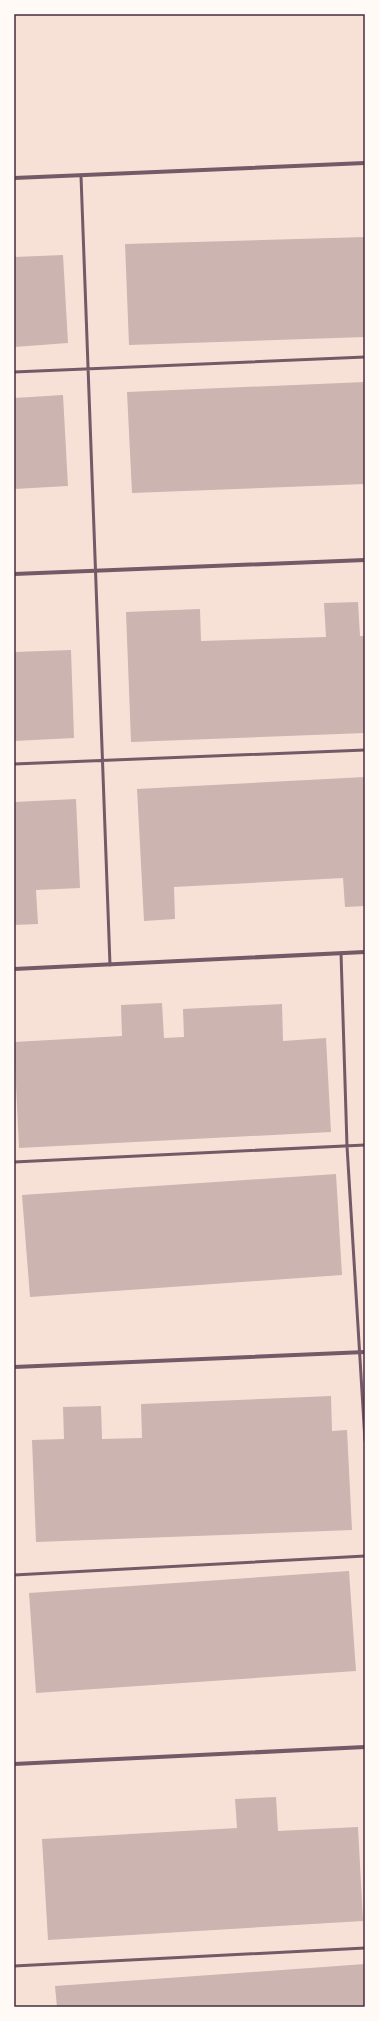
<svg xmlns="http://www.w3.org/2000/svg" width="379" height="2021" viewBox="0 0 379 2021" font-family="Barlow,sans-serif">
<style>
.building{fill:#ccb4b1}
.lines{fill:none;stroke-linecap:round;stroke-linejoin:round}
.service{stroke:#755966;stroke-width:3}
.minor{stroke:#755966;stroke-width:4}
.neatline{fill:none;stroke:#4a2c40;stroke-width:1.5}
</style>
<rect width="100%" height="100%" fill="#f7e1d7"/>
<path class="building" d="M 365,237 L 365,337 L 129,345 L 125,244 Z
M 63,255 L 68,343 L 14,347 L 14,257 Z
M 365,382 L 365,484 L 132,493 L 127,392 Z
M 63,395 L 68,486 L 14,489 L 14,398 Z
M 358,602 L 360,636 L 365,636 L 365,733 L 131,742 L 126,612 L 200,609 L 201,641 L 326,637 L 324,603 Z
M 71,650 L 74,738 L 14,741 L 14,652 Z
M 365,777 L 365,906 L 345,907 L 343,878 L 174,887 L 175,919 L 144,921 L 137,789 Z
M 76,799 L 80,888 L 36,890 L 38,924 L 14,925 L 14,802 Z
M 162,1003 L 164,1038 L 184,1037 L 183,1009 L 282,1004 L 283,1041 L 326,1038 L 331,1132 L 19,1148 L 14,1042 L 122,1036 L 121,1005 Z
M 336,1174 L 342,1275 L 30,1297 L 22,1195 Z
M 331,1396 L 332,1431 L 347,1430 L 352,1530 L 36,1542 L 32,1440 L 64,1439 L 63,1407 L 101,1406 L 102,1439 L 142,1438 L 141,1404 Z
M 349,1571 L 356,1671 L 36,1693 L 29,1593 Z
M 276,1797 L 278,1831 L 358,1827 L 363,1921 L 48,1940 L 42,1839 L 237,1828 L 235,1799 Z
M 365,1964 L 365,2007 L 57,2007 L 55,1986 Z"/>
<g class="lines">
<path class="service" d="M 81,176 L 110,965
M 14,372 L 365,357
M 14,764 L 365,750
M 341,953 L 347,1146 L 365,1441
M 14,1162 L 365,1145
M 14,1575 L 365,1556
M 14,1966 L 365,1948"/>
<path class="minor" d="M 14,178 L 365,163
M 14,574 L 365,560
M 14,969 L 365,952
M 14,1367 L 365,1352
M 14,1764 L 365,1747"/>
</g>
<rect width="379" height="2021" fill="none" stroke="#fffaf5" stroke-width="30"/>
<rect x="15" y="15" width="349" height="1991" class="neatline"/>
</svg>
